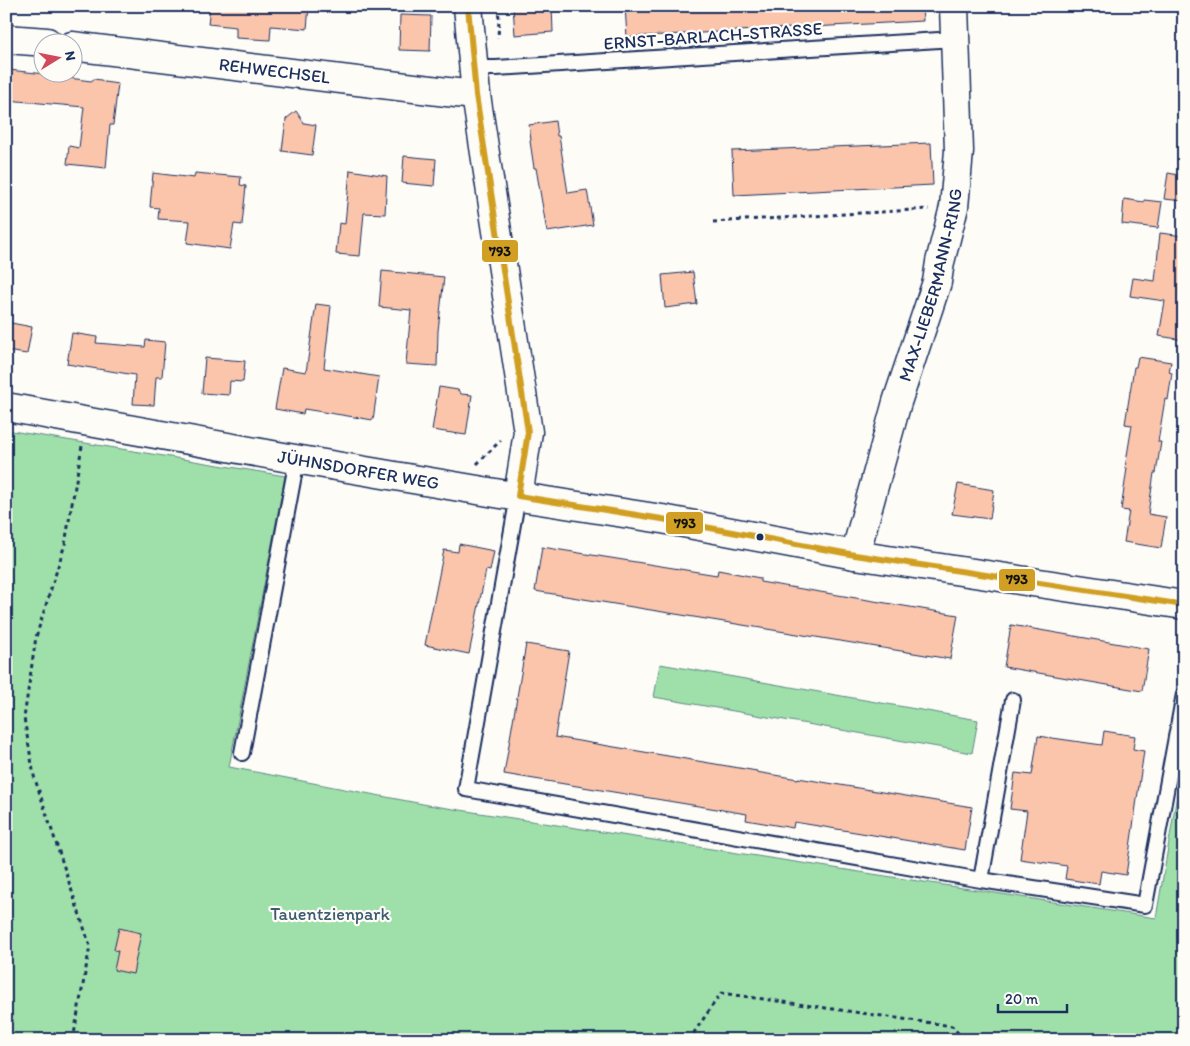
<svg xmlns="http://www.w3.org/2000/svg" width="1190" height="1046" viewBox="0 0 1190 1046" font-family="Itim,sans-serif">
<style>
.green{fill:#9fe0aa;stroke:#5d8884}
.building{fill:#fbc5ac;stroke:#1b2f5e}
.lines{fill:none;stroke-linecap:round;stroke-linejoin:round}
.service-casing{stroke:#1b2f5e;stroke-width:18}
.minor-casing{stroke:#1b2f5e;stroke-width:31}
.path{stroke:#1b2f5e;stroke-width:3;stroke-dasharray:4 4;stroke-linecap:butt}
.service{stroke:#fdfcf7;stroke-width:14}
.minor{stroke:#fdfcf7;stroke-width:28}
.bus-1-casing{stroke:#fdfcf7;stroke-width:10}
.bus-1{stroke:#d09f23;stroke-width:6}
.bus-dot{fill:#1b2f5e;stroke:#fdfcf7;stroke-width:2}
.labels{text-anchor:middle;dominant-baseline:central;stroke-width:4.5;stroke-linejoin:round;paint-order:stroke}
.street-label{font-size:18px;fill:#1b2f5e;stroke:#fdfcf7}
.park-label{font-size:18px;fill:#3c5b71;stroke:#fdfcf7}
.line-badge{stroke:#fdfcf7;stroke-width:2}
.pale-badge-label{font-size:14px;text-anchor:middle;font-weight:bold;fill:#111}
</style>
<rect width="100%" height="100%" fill="#fdfcf7"/>
<filter id="ink" filterUnits="userSpaceOnUse"><feTurbulence type="fractalNoise" baseFrequency=".02" numOctaves="2"/><feDisplacementMap in="SourceGraphic" scale="10" xChannelSelector="R" yChannelSelector="G"/><feConvolveMatrix kernelMatrix="1 2 1 2 8 2 1 2 1" color-interpolation-filters="sRGB"/></filter>
<g filter="url(#ink)">
<path class="green" d="M 6,430 L 285,476 L 229,767 L 428,805 L 1156,918 L 1183,760 L 1184,760 L 1184,1040 L 6,1040 Z
M 660,664 L 978,720 L 972,753 L 654,697 Z"/>
<path class="building" d="M 210,6 L 309,6 L 307,29 L 271,26 L 270,40 L 236,38 L 236,27 L 208,24 Z
M 513,6 L 552,6 L 553,32 L 515,35 Z
M 625,6 L 922,6 L 923,21 L 627,37 Z
M 400,15 L 431,16 L 430,51 L 399,50 Z
M 9,70 L 54,75 L 54,76 L 91,81 L 94,79 L 101,80 L 104,82 L 118,84 L 113,125 L 110,125 L 106,168 L 67,164 L 69,146 L 79,148 L 84,107 L 7,100 Z
M 296,111 L 304,123 L 316,125 L 312,155 L 282,151 L 286,119 Z
M 555,121 L 557,136 L 559,136 L 568,193 L 587,190 L 593,225 L 547,232 L 536,168 L 534,168 L 530,141 L 531,140 L 529,125 Z
M 931,143 L 933,185 L 734,195 L 732,151 Z
M 404,156 L 436,159 L 434,186 L 402,183 Z
M 350,170 L 387,176 L 385,214 L 364,213 L 360,256 L 336,254 L 339,223 L 345,224 Z
M 153,173 L 194,178 L 195,173 L 241,177 L 240,185 L 246,186 L 242,225 L 234,224 L 230,249 L 187,243 L 190,221 L 158,219 L 159,208 L 150,207 Z
M 1168,173 L 1184,176 L 1184,201 L 1164,199 Z
M 1124,199 L 1144,202 L 1144,200 L 1162,202 L 1158,228 L 1122,224 Z
M 1160,233 L 1184,236 L 1184,340 L 1159,336 L 1165,301 L 1130,296 L 1133,278 L 1155,281 Z
M 382,271 L 444,277 L 438,331 L 437,366 L 406,364 L 411,310 L 379,307 Z
M 693,272 L 697,304 L 665,308 L 662,275 Z
M 316,304 L 331,306 L 324,368 L 379,377 L 373,420 L 304,409 L 303,414 L 275,409 L 282,368 L 306,372 Z
M 6,322 L 32,327 L 27,354 L 6,351 Z
M 72,333 L 97,337 L 96,343 L 145,347 L 146,340 L 165,342 L 162,377 L 156,377 L 154,405 L 133,404 L 135,375 L 67,364 Z
M 1138,357 L 1171,362 L 1169,372 L 1172,373 L 1168,400 L 1165,399 L 1158,442 L 1161,442 L 1156,473 L 1154,473 L 1148,514 L 1166,517 L 1161,548 L 1124,542 L 1129,511 L 1121,510 L 1127,468 L 1125,468 L 1132,425 L 1125,424 L 1134,367 L 1136,367 Z
M 205,358 L 245,361 L 243,382 L 230,381 L 229,395 L 202,393 Z
M 439,387 L 458,390 L 461,394 L 472,395 L 466,435 L 432,430 Z
M 958,484 L 994,490 L 990,519 L 952,514 Z
M 459,544 L 494,551 L 490,571 L 486,570 L 469,654 L 425,645 L 444,550 L 458,552 Z
M 542,547 L 717,575 L 718,570 L 760,578 L 760,582 L 958,615 L 950,659 L 535,591 Z
M 1011,625 L 1149,649 L 1142,691 L 1004,667 Z
M 526,644 L 569,651 L 555,737 L 757,771 L 756,772 L 798,779 L 798,778 L 972,807 L 965,850 L 794,822 L 793,828 L 746,820 L 747,814 L 504,774 Z
M 1104,731 L 1135,736 L 1133,749 L 1144,751 L 1126,875 L 1101,871 L 1099,884 L 1065,879 L 1067,866 L 1020,859 L 1027,811 L 1010,809 L 1015,773 L 1032,775 L 1038,736 L 1102,745 Z
M 119,928 L 141,933 L 133,974 L 114,970 L 118,951 L 114,950 Z"/>
<g class="lines">
<g class="service-casing">
<path id="service" d="M 474,68 L 496,68 L 955,39
M 518,496 L 466,789 L 981,880 L 1145,905 L 1184,694
M 242,753 L 297,459
M 981,880 L 1013,700"/>
</g>
<g class="minor-casing">
<g id="minor">
<path d="M 468,6 L 476,95 L 528,432 L 518,496"/>
<path d="M 6,39 L 47,42"/>
<path id="s1" d="M 72,46 L 447,92 L 476,95"/>
<path id="s2" d="M 6,407 L 289,458 L 501,494 L 662,519 L 855,555 L 1184,605"/>
<path id="s3" d="M 855,555 L 897,402 L 937,282 L 940,262 L 954,207 L 959,151 L 954,6"/>
</g>
</g>
<path class="path" d="M 498,6 L 499,20 L 498,38
M 713,222 L 929,209
M 477,464 L 501,440
M 73,1040 L 90,946 L 34,776 L 24,718 L 36,637 L 65,544 L 82,446
M 689,1040 L 721,993 L 952,1026 L 964,1040"/>
<use href="#service" class="service"/>
<use href="#minor" class="minor"/>
<g class="bus-1-casing">
<path id="bus-1" d="M 468,6 L 476,95 L 528,432 L 518,496
M 518,496 L 662,519 L 855,555 L 1184,605"/>
</g>
<use href="#bus-1" class="bus-1"/>
</g>
</g>
<circle class="bus-dot" cx="760" cy="537" r="4.5"/>
<g class="labels">
<g class="street-label">
<text transform="translate(713 36) rotate(-4)">ERNST-BARLACH-STRASSE</text>
<text stroke="none"><textPath href="#s1" startOffset="204">REHWECHSEL</textPath></text>
<text stroke="none"><textPath href="#s3" startOffset="281">MAX-LIEBERMANN-RING</textPath></text>
<text stroke="none"><textPath href="#s2" startOffset="358">JÜHNSDORFER WEG</textPath></text>
</g>
<g class="park-label">
<text x="330" y="914">Tauentzienpark</text>
</g>
</g>
<g class="line-badge">
<rect x="481" y="239" width="38" height="24" rx="5" fill="#d09f23"/>
<rect x="665" y="511" width="39" height="24" rx="5" fill="#d09f23"/>
<rect x="998" y="568" width="38" height="24" rx="5" fill="#d09f23"/>
</g>
<g class="pale-badge-label">
<text x="500" y="256">793</text>
<text x="685" y="528">793</text>
<text x="1017" y="584">793</text>
</g>
<rect width="1190" height="1046" fill="none" stroke="#fdfcf7" stroke-width="25"/>
<rect x="12" y="12" width="1165" height="1021" fill="none" stroke="#1b2f5e" stroke-width="2" filter="url(#ink)"/>
<g transform="translate(58 58) rotate(80)"><circle r="24" fill="#fdfcf7" stroke="#a3aaba"/>
<path d="M0-4L9 19L0 12L-9 19Z" fill="#d1495b"/>
<text y="-8" font-size="14" font-weight="bold" text-anchor="middle" fill="#1b2f5e">N</text>
</g>
<path d="M998 1004v8h69v-8" fill="none" stroke="#1b2f5e" stroke-width="2.5"/>
<text x="1005" y="1004" font-size="15" fill="#1b2f5e" stroke="#fdfcf7" stroke-width="4" paint-order="stroke">20 m</text>
</svg>
